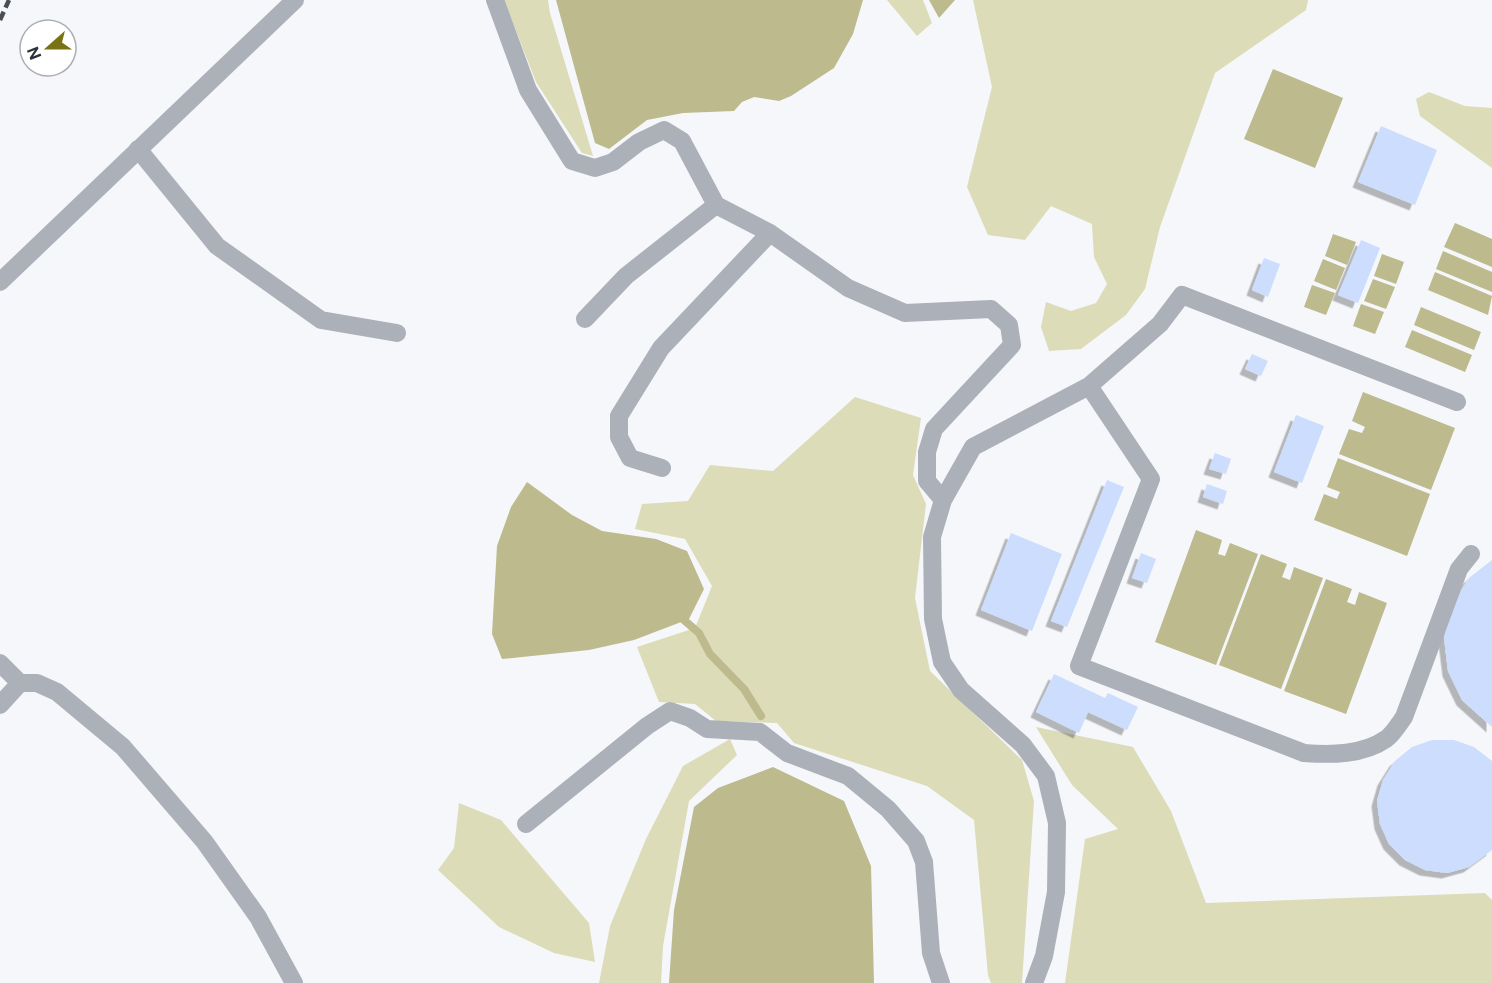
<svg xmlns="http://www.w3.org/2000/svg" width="1492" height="983" viewBox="0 0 1492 983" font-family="'Public Sans',sans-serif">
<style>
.green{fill:#dddcb9}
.water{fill:#bdba8e}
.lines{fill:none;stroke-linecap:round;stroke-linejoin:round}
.stream{stroke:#bdba8e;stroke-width:8}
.building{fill:#ccddfd;filter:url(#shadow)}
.minor{stroke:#acb0b9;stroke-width:18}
.rail{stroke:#4a4e55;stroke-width:4.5;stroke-dasharray:9 4.5;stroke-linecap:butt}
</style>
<defs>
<filter id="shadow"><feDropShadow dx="-5.5" dy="5.5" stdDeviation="0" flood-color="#0004"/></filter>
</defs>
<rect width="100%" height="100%" fill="#f5f7fb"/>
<path class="green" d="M 504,0 L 548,0 L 550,13 L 593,156 L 582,153 L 536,82 Z
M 887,0 L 923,0 L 932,23 L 917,36 Z
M 973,0 L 1308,0 L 1306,10 L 1215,73 L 1160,227 L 1145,289 L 1126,315 L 1081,349 L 1049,351 L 1041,327 L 1046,302 L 1071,311 L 1096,303 L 1107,284 L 1094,257 L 1092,224 L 1051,206 L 1025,240 L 988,235 L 967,187 L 992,87 Z
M 1429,92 L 1465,106 L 1492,108 L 1492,168 L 1420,116 L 1416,99 Z
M 855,397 L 921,418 L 913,475 L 926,504 L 915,598 L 930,671 L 1022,760 L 1034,801 L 1022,983 L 991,983 L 988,975 L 974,820 L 927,786 L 794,743 L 777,723 L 716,721 L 695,704 L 659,702 L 637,647 L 695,628 L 712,586 L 685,539 L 635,529 L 642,504 L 688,501 L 710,465 L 773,471 Z
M 1036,727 L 1133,747 L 1171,811 L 1206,903 L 1485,893 L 1492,900 L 1492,983 L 1065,983 L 1085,839 L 1118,829 L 1072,785 Z
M 730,739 L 737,755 L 689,801 L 663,946 L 661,983 L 599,983 L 610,926 L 646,839 L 683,766 Z
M 459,803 L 501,820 L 589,923 L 595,962 L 554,953 L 499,927 L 438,870 L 454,848 Z"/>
<path class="water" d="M 556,0 L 863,0 L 853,34 L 834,68 L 791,96 L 779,101 L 754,97 L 742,102 L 734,111 L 683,113 L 647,120 L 609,149 L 595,143 Z
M 929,0 L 955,0 L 939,18 Z
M 1273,69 L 1343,98 L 1315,168 L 1244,139 Z
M 1455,223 L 1492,239 L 1492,267 L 1444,247 Z
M 1333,234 L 1356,242 L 1347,265 L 1325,256 Z
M 1443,251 L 1492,272 L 1492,292 L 1436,269 Z
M 1382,254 L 1404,262 L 1396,284 L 1374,276 Z
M 1323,259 L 1345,268 L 1336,290 L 1314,281 Z
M 1435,272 L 1492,296 L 1488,315 L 1428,290 Z
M 1373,279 L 1395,287 L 1386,309 L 1364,301 Z
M 1312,285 L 1335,293 L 1326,315 L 1304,307 Z
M 1361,304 L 1384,312 L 1375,334 L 1353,326 Z
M 1421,307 L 1481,332 L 1474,350 L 1414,325 Z
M 1412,330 L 1472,355 L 1465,372 L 1405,347 Z
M 1363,392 L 1455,428 L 1431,490 L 1339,454 L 1349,429 L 1362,433 L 1365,427 L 1352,421 Z
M 1338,458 L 1430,494 L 1407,556 L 1314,520 L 1324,494 L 1337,499 L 1340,492 L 1327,487 Z
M 527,482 L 572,515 L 602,531 L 656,539 L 687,551 L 704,589 L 689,619 L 634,640 L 589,650 L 502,659 L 492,634 L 497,546 L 511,507 Z
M 1196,530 L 1222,540 L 1218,554 L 1225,556 L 1230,543 L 1258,554 L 1216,665 L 1155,642 Z
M 1261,554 L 1287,564 L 1282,577 L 1290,580 L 1294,567 L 1323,578 L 1281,689 L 1219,665 Z
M 1326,579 L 1352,589 L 1347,602 L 1355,605 L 1359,592 L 1387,603 L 1346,714 L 1284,691 Z
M 773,767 L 844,801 L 871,866 L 874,983 L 669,983 L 674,910 L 694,807 L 718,788 Z"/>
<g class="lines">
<path class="stream" d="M 677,614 L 699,633 L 710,654 L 744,689 L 761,716"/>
</g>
<path class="building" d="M 1381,126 L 1437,150 L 1415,205 L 1358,182 Z
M 1361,240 L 1380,248 L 1358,303 L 1338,295 Z
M 1264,258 L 1280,264 L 1268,297 L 1252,290 Z
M 1252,354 L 1268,361 L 1261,376 L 1245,369 Z
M 1296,415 L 1324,426 L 1302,483 L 1274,472 Z
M 1215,453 L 1231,459 L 1226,474 L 1209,469 Z
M 1107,480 L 1124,487 L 1067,627 L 1051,621 Z
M 1207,484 L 1227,491 L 1223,504 L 1203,497 Z
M 1011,533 L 1062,554 L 1032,631 L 981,610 Z
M 1141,553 L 1156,559 L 1147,583 L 1132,578 Z
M 1492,560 L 1492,727 L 1462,700 L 1448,671 L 1444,638 L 1451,606 L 1469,578 Z
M 1054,674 L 1105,698 L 1108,693 L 1138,707 L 1127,730 L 1088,712 L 1079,733 L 1036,712 Z
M 1432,740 L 1454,740 L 1474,747 L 1492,761 L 1492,850 L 1469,867 L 1447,873 L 1425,870 L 1405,860 L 1389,844 L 1380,824 L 1377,801 L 1383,780 L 1395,761 L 1412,747 Z"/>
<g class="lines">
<path class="minor" d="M 495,0 L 528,90 L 572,161 L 595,168 L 613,162 L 639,142 L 664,130 L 682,141 L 716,205 L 770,233 L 848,288 L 905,313 L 991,309 L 1009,325 L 1012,345 L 934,429 L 927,452 L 927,481 L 943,500
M 138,149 L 217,246 L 321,320 L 397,333
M 0,282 L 295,0
M 585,319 L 626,276 L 716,205
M 1089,386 L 1151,479 L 1079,666 L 1304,753 C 1331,755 1363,755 1386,739 C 1393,734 1399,724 1404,717 L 1459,569 L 1471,554
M 662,468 L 630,458 L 619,437 L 619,416 L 661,348 L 770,233
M 0,663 L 20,683 L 37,683 L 57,692 L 123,747 L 204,841 L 258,917 L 294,983
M 0,705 L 20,683
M 526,824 L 647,726 L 670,711 L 690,718 L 707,729 L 760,732 L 787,753 L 848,776 L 888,809 L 916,841 L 924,862 L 931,953 L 941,983
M 1034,983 L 1044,956 L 1056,892 L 1057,823 L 1046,776 L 1023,745 L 961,690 L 942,662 L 933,619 L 932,537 L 943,500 L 973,447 L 1089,386 L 1160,324 L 1182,295 L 1457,402"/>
<path class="rail" d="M 0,20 L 9,0"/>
</g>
<g transform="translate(48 48) rotate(249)"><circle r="28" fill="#ffffff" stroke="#abadb0" stroke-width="1.5"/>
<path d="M0-4.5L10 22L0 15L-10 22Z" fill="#797214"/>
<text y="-9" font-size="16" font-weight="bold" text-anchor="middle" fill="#2d3139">N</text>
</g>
</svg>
